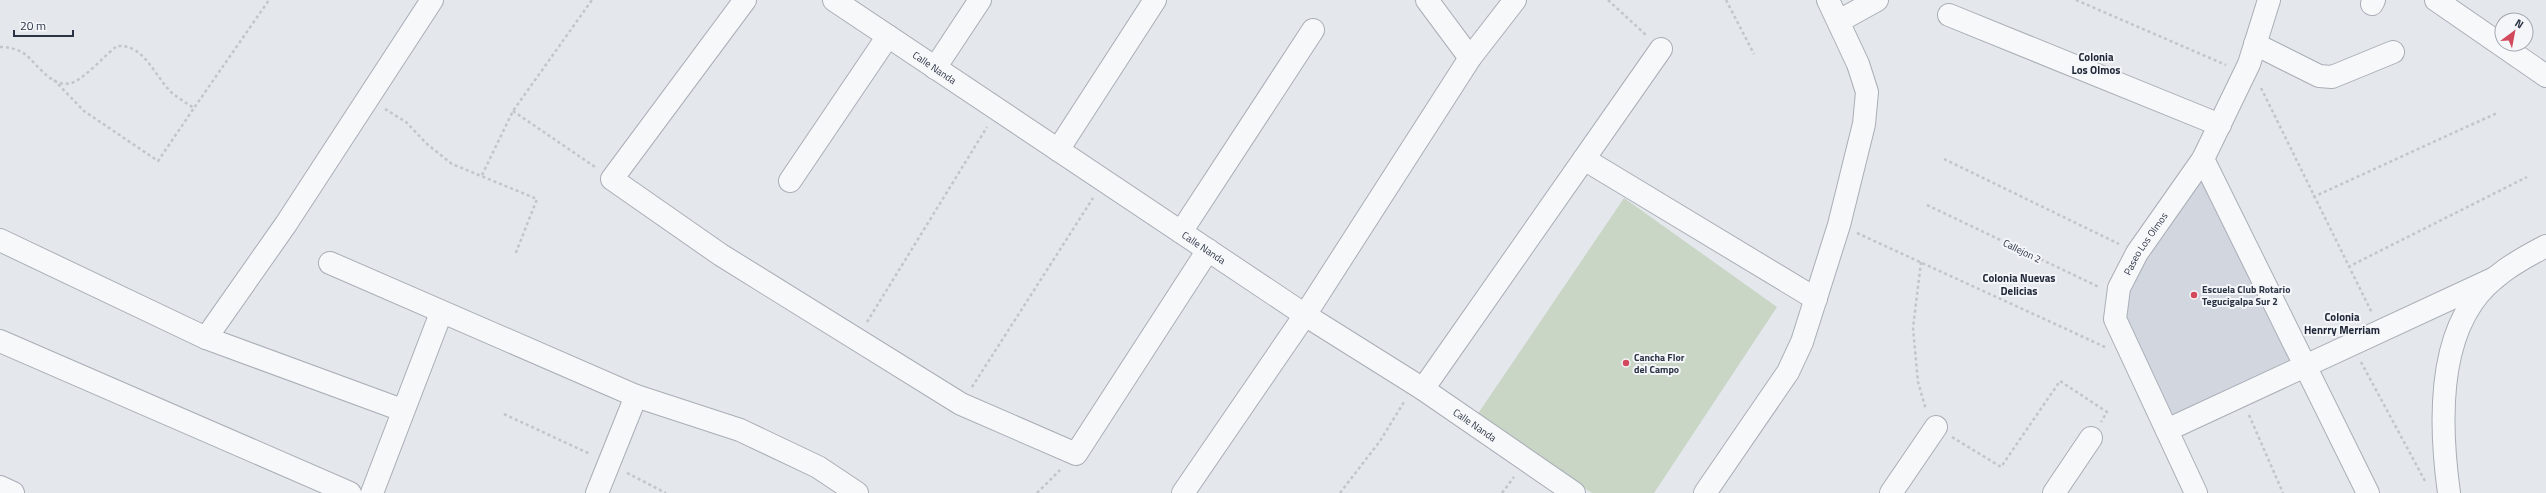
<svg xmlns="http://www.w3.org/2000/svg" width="2546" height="493" viewBox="0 0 2546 493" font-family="'Titillium Web',sans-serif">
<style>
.built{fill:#d2d6de}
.green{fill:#c9d6c5}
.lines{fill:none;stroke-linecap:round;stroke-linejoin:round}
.minor-casing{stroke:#a9aeb7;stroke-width:24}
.tertiary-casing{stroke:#a9aeb7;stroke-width:24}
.path{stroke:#c2c5cb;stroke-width:2.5;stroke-dasharray:3 3;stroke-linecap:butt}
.minor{stroke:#f7f8fa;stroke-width:22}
.tertiary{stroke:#f7f8fa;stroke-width:22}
.poi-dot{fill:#d1495b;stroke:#f4f6f9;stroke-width:1.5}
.labels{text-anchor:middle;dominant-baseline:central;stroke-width:4;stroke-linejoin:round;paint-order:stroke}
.street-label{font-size:10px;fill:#2b3445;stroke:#f4f6f9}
.poi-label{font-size:10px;font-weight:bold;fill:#2b3445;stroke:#f4f6f9;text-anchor:start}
.neighbourhood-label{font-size:11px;font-weight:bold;fill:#1d2536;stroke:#f4f6f9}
</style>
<rect width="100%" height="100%" fill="#e4e7ec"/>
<path class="built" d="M 2201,174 L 2295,361 L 2169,420 L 2125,315 L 2130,286 L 2142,258 Z"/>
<path class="green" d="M 1624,198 L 1777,307 L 1654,493 L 1592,493 L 1475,418 Z"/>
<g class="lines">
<g class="minor-casing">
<g id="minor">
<path d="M 745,0 L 612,179 L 721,255 L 961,404 L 1076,454 L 1208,250"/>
<path id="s1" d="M 834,0 L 1305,315 L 1423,389 L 1574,493"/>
<path d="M 1427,0 L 1470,58"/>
<path d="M 2436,0 L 2546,76"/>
<path d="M 2372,4 L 2374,0"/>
<path d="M 1949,15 L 2220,125"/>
<path d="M 1839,21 L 1877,0"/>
<path d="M 2255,44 L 2319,76 L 2332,77 L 2393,52"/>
<path d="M 935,68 L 980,0"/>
<path d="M 1058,150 L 1155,0"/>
<path d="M 1584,159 L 1816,299"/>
<path d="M 2203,159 L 2368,493"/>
<path d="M 790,181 L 888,36"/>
<path d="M 1181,232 L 1313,30"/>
<path d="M 0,240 L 206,338 L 402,410"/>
<path d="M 330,263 L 636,396 L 740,430 L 818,467 L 857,493"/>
<path d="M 206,338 L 286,224 L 432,0"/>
<path d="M 0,341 L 350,493"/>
<path d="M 1423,389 L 1661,49"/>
<path d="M 2167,430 L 2495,278"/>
<path d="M 0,487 L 13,493"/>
<path d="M 372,493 L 441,313"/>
<path d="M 597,493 L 636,396"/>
<path d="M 1183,493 L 1305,315 L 1470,58 L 1515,0"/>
<path d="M 1705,493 L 1788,372 L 1802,342 L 1839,225 L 1864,124 L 1867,92 L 1858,64 L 1828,0"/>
<path d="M 1891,493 L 1936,427"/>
<path d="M 2054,493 L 2091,438"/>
<path d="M 2449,493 C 2441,435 2437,354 2472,303 C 2489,277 2519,260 2546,246"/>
</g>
</g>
<g class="tertiary-casing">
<g id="tertiary">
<path id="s2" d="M 2196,493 L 2115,319 L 2119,288 L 2137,253 L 2203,159 L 2249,64 L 2269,0"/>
</g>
</g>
<path class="path" d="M 1608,0 L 1646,35
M 1726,0 L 1754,54
M 2076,0 L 2226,65
M 0,47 C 9,47 18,49 26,55 C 38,65 54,91 74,82 C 88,75 104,56 117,46 C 144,44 154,75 171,92 C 178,98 186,103 194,108 L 269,0
M 54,80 L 84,111 L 158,161 L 194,108
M 2261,88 L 2372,313
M 385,109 L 406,122 L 427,144 L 452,164 L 537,199 L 515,255
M 513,111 L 595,167
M 1944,159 L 2119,244
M 482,175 L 513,111 L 592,0
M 2313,197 L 2497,113
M 1927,205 L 2099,287
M 1857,233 L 2105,347
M 1921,262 L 1913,328 L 1918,382 L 1926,410
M 2348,267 L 2527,177
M 867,322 L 987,127
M 2361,362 L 2425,481
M 972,387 L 1093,198
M 504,414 L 590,454
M 2249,415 L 2283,493
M 1952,437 L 2001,467 L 2060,381 L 2107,412 L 2101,422
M 627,473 L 666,493
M 1037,493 L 1060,470
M 1340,493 L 1380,441 L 1404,402
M 1502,493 L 1514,477"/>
<use href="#minor" class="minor"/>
<use href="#tertiary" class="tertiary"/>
</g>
<g class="poi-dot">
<circle cx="2194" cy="295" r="4"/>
<circle cx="1626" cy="363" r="4"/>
</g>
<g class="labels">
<g class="street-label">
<text stroke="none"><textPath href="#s1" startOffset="121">Calle Nanda</textPath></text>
<text stroke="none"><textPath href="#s2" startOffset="275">Paseo Los Olmos</textPath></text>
<text stroke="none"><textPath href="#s1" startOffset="445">Calle Nanda</textPath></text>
<text transform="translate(2022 251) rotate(26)">Callejon 2</text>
<text stroke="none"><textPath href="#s1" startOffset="769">Calle Nanda</textPath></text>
</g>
<g class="poi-label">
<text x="2202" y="289">Escuela Club Rotario<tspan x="2202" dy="12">Tegucigalpa Sur 2</tspan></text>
<text x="1634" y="357">Cancha Flor<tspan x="1634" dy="12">del Campo</tspan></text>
</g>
<g class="neighbourhood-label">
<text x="2096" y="57">Colonia<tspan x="2096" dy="13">Los Olmos</tspan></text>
<text x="2019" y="278">Colonia Nuevas<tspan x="2019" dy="13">Delicias</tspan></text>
<text x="2342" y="317">Colonia<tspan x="2342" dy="13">Henrry Merriam</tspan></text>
</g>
</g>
<g transform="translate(2514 32) rotate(32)"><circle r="19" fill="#f4f6f9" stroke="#a4a8b1"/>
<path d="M0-3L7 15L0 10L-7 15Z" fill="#d1495b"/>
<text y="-6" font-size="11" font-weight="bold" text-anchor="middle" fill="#2b3445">N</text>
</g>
<path d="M14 30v6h59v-6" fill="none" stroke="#2b3445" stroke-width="2"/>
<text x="20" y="30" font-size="12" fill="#2b3445" stroke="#f4f6f9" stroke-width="3" paint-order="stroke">20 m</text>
</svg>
